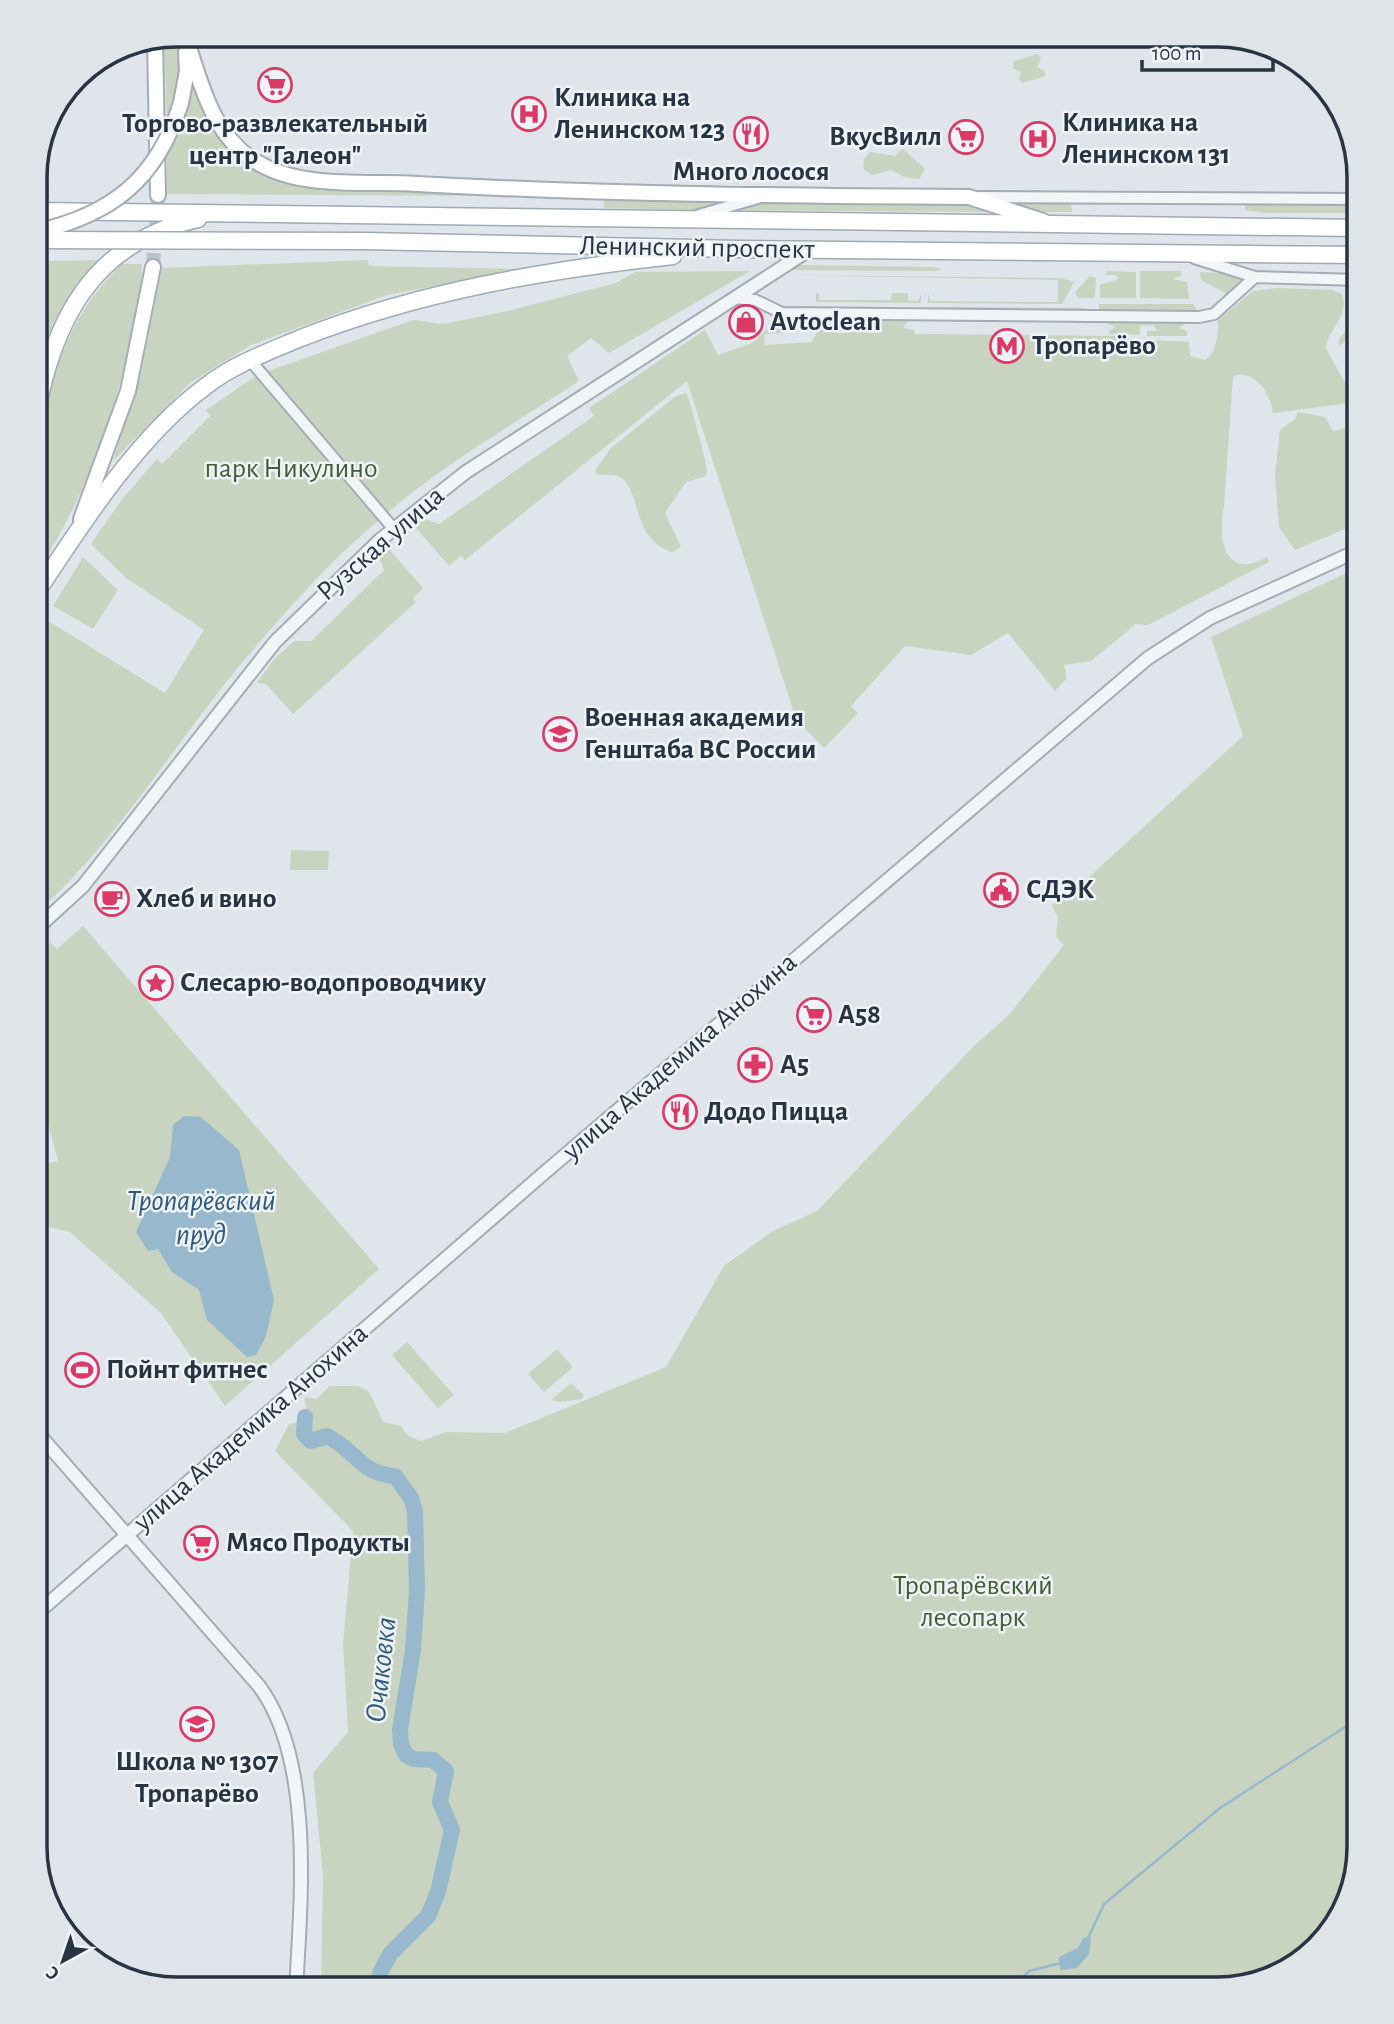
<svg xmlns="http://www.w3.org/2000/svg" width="1394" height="2024" viewBox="0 0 1394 2024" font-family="'Alegreya Sans',sans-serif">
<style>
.green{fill:#c8d4c0}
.water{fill:#97b8cd}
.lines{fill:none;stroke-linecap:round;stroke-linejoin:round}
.stream{stroke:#97b8cd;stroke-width:2.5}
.river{stroke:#97b8cd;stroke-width:16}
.secondary-tunnel{stroke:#bac2c9;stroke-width:14;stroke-dasharray:14 7;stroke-linecap:butt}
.minor-casing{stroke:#a4acb5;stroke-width:14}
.tertiary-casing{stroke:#a4acb5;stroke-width:16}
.secondary-casing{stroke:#a4acb5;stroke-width:18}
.primary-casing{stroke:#9eabb7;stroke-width:19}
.minor{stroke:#f2f5f8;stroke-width:10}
.tertiary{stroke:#f2f5f8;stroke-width:12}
.secondary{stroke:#fff;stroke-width:14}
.primary{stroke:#fff;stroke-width:16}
.secondary-bridge-casing{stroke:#a4acb5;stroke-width:18;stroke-linecap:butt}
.primary-bridge-casing{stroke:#9eabb7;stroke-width:19;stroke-linecap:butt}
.secondary-bridge{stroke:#fff;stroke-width:14}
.primary-bridge{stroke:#fff;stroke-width:16}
.labels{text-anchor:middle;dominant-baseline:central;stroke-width:5;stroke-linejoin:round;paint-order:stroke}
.poi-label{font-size:28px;font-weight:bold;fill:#273443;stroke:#eff3f7;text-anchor:start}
.street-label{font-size:28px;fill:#273443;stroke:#eff3f7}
.park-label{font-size:28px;fill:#415f33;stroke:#eff3f7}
.water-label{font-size:30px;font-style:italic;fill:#2d597a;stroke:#eff3f7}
.rim{fill:none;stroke:#273443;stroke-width:3.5}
</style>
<rect width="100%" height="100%" fill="#dfe5ea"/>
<path class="green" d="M 176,35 L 180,79 L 167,122 L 164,38 Z
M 564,35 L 583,35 L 583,47 L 564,47 Z
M 778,35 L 814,35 L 814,41 L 778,41 Z
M 1038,54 L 1041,59 L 1037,67 L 1044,70 L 1046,76 L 1022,83 L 1019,79 L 1021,72 L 1013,68 L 1013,61 Z
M 193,80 C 202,107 213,139 236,158 C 250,170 272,180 289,183 C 352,193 427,190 492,192 L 491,196 L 167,194 L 167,152 L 179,131 Z
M 903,149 L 925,169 L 919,179 L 904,177 L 892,170 L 872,175 L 863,169 L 864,159 L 870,152 L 895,156 Z
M 604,194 L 750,196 L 695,210 L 604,208 Z
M 770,200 L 963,201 L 998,212 L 732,210 Z
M 1009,201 L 1071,202 L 1072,212 L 1043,212 L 1009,205 Z
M 1245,203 L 1359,205 L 1359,213 L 1266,213 L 1245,210 Z
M 103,260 C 76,292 45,328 35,369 L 35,338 L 47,261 Z
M 368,260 L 369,266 L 527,269 L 387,295 L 251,345 L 190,383 L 113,461 L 141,373 L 162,268 Z
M 122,264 L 142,264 C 142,288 137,310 132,333 C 114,422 83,500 35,576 C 35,465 35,346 122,264 Z
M 796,265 L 932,267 L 943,269 L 935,271 L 784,270 Z
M 750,271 L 609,353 L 591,338 L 567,356 L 579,381 C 512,425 439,467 379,520 C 328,563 283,614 240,665 C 171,748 116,843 35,914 L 35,634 L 45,619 L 165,693 L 204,630 L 126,578 L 91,544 L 123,498 L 157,459 L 162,464 L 210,416 L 206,410 L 257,375 L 413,320 L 444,324 L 507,311 L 616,283 L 635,272 Z
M 1106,271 L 1136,272 L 1136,298 L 1100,298 L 1100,285 L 1119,279 L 1116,275 L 1106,275 Z
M 1140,271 L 1181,271 L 1182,275 L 1173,279 L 1187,282 L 1189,299 L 1140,298 Z
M 1200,272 L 1231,274 L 1244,281 L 1229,295 L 1201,280 Z
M 781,275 L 1061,278 L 1074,282 L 1062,304 L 928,303 L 928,294 L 931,301 L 1058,302 L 1058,280 Z
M 1090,276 L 1096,278 L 1095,298 L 1078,298 L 1075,292 Z
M 1277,288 L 1332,290 L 1342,294 C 1350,317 1328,327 1326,349 L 1356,402 L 1273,413 C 1271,394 1255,369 1233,376 L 1224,507 C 1217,540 1225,581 1267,557 L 1269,562 L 1148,625 L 1136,624 L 1091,661 L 1064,665 L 1067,678 L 1055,691 L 1008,633 L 971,655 L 905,646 L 851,706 L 858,713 L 824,748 L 796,719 L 687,381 L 465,560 L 461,556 L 449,566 L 411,522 L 418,516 L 439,524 L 594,416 L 589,408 L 705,330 L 718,355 L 752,343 L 778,319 L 785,320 L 785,333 L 765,334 L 764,345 L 812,342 L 818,330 L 831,329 L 829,322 L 841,324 L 839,334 L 857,331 L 855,325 L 847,327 L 850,321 L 908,321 L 903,328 L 914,330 L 915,334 L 1122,336 L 1131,339 L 1125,345 L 1129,350 L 1143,349 L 1151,340 L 1189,342 L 1190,356 L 1205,360 C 1218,352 1218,331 1218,320 L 1253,291 Z
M 1359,290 L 1359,329 L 1339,346 L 1339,339 L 1352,324 Z
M 816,293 L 819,293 L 819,300 L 891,300 L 892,293 L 908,293 L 908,300 L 918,301 L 921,294 L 921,303 L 816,302 Z
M 1099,304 L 1193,304 L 1198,311 L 1099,311 Z
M 928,307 L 1084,308 L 1085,311 L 928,310 Z
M 1108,320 L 1187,323 L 1179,328 L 1187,331 L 1187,336 L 1147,336 L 1147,331 L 1157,331 L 1154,325 L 1140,326 L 1140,335 L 1109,334 L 1109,331 L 1116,327 L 1108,324 Z
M 686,393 C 690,399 706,461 707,470 L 706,476 L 686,482 L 665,513 L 681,547 L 672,552 C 630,538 643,492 620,477 C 614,474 604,475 597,475 L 595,470 L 611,448 L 676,396 Z
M 1298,412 L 1325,417 L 1333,431 L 1350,427 L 1354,413 L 1359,414 L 1359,523 L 1295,550 L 1279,527 L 1275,475 L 1280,430 L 1295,419 Z
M 389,549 L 423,588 L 413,598 L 416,602 L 293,714 L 266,684 L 257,683 L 274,659 L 294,641 L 311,641 L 384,570 L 379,556 Z
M 83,557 L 118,590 L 93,629 L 53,606 Z
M 1359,567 L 1359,1847 L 1340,1918 L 1288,1970 L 1217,1989 L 321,1989 L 323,1875 L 313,1773 L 348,1732 L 343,1644 L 353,1531 L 275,1451 L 289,1424 L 301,1422 L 307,1411 L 304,1397 L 317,1399 L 329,1386 L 358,1386 L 369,1391 L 383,1422 L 401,1426 L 408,1436 L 421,1441 L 446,1432 L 505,1433 L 666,1367 L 724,1266 L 773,1231 L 817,1211 L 974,1046 L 1010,1014 L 1064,945 L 1056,937 L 1058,918 L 1052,905 L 1089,877 L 1243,736 L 1211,637 Z
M 291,850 L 329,851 L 328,870 L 290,870 Z
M 83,926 L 379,1269 L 225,1406 L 161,1313 L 70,1232 L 35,1224 L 35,1166 L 58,1161 L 45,1112 L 35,1106 L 35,956 L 51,943 L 57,949 Z
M 407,1342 L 454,1395 L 438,1408 L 392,1355 Z
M 557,1349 L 573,1367 L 544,1392 L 528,1374 Z
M 571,1383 L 584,1395 L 582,1399 L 560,1402 L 551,1400 Z"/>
<path class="water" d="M 184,1116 L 201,1117 L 239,1150 L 274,1300 L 266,1336 L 256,1355 L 247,1357 L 207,1320 L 199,1290 L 172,1272 L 158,1249 L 148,1251 L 136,1232 L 170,1157 L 173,1125 Z
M 1091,1937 L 1089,1954 L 1077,1968 L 1060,1970 L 1059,1957 L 1078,1948 L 1083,1938 Z"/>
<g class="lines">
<path class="stream" d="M 1088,1938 L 1104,1904 L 1220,1808 L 1359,1718
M 1019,1989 L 1025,1986 L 1023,1977 L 1029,1971 L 1061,1963"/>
<path class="river" d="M 305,1417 L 304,1434 L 311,1441 L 327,1436 C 358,1452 359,1473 395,1476 L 411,1498 L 415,1511 L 417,1590 L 413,1650 L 400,1730 L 401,1744 L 406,1755 L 414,1759 L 433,1760 L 446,1771 L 440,1802 L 452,1830 L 438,1892 L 428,1916 L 390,1954 L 380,1973 L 381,1989"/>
<path class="secondary-tunnel" d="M 153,267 L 158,195"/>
<g class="minor-casing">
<path id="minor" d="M 980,197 L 1359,199
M 699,215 L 758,198
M 1194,258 L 1255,277 L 1359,280
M 734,298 L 755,300 L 782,313 L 1199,317 L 1214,314 L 1255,277
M 250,360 L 393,528"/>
</g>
<g class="tertiary-casing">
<path id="tertiary" d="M 35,930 L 83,886 L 275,642 L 380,540 L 466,472 L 809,250
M 35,1430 L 259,1686 C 314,1760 301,1901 296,1989
M 35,1615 L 543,1174 L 1148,658 L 1210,618 L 1359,550"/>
</g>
<g class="secondary-casing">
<path id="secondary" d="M 185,35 C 201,83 212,138 260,164 C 304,189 368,181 417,184 C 600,194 785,196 969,197 L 1043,221
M 155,39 L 158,195
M 181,103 L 187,71 L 186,52
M 39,151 L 40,195
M 35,270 L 37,253
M 81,519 L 128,391 L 153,267"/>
</g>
<g class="primary-casing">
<path id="primary" d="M 35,211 L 1359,228
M 365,241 L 738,249 L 1359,255
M 35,421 C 52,322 92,242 198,219
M 35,595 C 81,525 138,436 206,386 C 234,364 268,352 301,338 C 421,291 546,270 673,256"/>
</g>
<use href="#minor" class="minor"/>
<use href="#tertiary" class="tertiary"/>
<use href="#secondary" class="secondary"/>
<use href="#primary" class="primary"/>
<g class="secondary-bridge-casing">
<path id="secondary-bridge" d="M 35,232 C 112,215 157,179 181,103"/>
</g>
<g class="primary-bridge-casing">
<path id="primary-bridge" d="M 35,240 L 365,241"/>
</g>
<use href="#secondary-bridge" class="secondary-bridge"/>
<use href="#primary-bridge" class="primary-bridge"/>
</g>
<defs>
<g id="supermarket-ring" transform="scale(1.75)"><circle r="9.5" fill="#eff3f7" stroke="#da3a65" stroke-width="1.5"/><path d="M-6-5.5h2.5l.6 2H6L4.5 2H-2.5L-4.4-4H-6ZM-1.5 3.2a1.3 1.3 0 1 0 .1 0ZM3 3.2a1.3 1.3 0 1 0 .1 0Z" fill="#da3a65"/></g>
<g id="hospital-ring" transform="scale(1.75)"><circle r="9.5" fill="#eff3f7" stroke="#da3a65" stroke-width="1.5"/><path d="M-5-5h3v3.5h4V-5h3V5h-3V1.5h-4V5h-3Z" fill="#da3a65"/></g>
<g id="restaurant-ring" transform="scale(1.75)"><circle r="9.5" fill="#eff3f7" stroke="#da3a65" stroke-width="1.5"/><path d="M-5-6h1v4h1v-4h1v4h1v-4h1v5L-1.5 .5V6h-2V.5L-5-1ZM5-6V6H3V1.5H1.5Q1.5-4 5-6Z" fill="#da3a65"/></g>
<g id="shop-ring" transform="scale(1.75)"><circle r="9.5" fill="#eff3f7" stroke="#da3a65" stroke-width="1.5"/><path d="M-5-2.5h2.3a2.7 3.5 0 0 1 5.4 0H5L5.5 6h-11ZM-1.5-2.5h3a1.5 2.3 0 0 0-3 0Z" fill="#da3a65"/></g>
<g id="metro-ring" transform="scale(1.75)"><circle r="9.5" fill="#eff3f7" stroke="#da3a65" stroke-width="1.5"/><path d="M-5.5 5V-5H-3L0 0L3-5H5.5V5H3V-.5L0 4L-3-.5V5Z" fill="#da3a65"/></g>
<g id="university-ring" transform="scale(1.75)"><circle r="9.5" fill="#eff3f7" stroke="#da3a65" stroke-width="1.5"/><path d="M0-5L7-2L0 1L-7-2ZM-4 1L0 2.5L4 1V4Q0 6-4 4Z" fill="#da3a65"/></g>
<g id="civic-ring" transform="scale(1.75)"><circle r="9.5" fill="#eff3f7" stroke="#da3a65" stroke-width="1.5"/><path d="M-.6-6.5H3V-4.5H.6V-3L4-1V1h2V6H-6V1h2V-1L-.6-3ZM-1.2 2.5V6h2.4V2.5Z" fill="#da3a65"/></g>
<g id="cafe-ring" transform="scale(1.75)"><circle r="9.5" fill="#eff3f7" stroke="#da3a65" stroke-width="1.5"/><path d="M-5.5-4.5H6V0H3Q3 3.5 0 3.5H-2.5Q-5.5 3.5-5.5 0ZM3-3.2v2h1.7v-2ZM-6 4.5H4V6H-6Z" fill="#da3a65"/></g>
<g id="sight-ring" transform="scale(1.75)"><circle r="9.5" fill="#eff3f7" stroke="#da3a65" stroke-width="1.5"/><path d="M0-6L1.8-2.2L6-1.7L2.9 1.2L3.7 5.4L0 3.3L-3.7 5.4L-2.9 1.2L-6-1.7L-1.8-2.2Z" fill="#da3a65"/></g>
<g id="pharmacy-ring" transform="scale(1.75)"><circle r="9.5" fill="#eff3f7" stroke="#da3a65" stroke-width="1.5"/><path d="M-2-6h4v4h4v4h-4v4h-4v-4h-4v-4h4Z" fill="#da3a65"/></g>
<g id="stadium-ring" transform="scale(1.75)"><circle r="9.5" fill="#eff3f7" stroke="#da3a65" stroke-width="1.5"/><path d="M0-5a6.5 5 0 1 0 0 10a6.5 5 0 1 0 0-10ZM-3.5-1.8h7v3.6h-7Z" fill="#da3a65"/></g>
<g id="school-ring" transform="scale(1.75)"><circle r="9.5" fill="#eff3f7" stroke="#da3a65" stroke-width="1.5"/><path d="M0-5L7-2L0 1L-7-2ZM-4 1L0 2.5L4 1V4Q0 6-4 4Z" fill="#da3a65"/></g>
</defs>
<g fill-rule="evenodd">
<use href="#supermarket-ring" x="275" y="85"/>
<use href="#hospital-ring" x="529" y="114"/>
<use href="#restaurant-ring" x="751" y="134"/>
<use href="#supermarket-ring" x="966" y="137"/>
<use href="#hospital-ring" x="1038" y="139"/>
<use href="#shop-ring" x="746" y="322"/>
<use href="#metro-ring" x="1007" y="346"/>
<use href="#university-ring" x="560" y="734"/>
<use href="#civic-ring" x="1001" y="890"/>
<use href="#cafe-ring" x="112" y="899"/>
<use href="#sight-ring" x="156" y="983"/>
<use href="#supermarket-ring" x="814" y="1015"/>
<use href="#pharmacy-ring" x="755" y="1065"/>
<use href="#restaurant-ring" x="680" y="1112"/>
<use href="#stadium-ring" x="82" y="1370"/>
<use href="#supermarket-ring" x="201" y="1543"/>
<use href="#school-ring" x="197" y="1724"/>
</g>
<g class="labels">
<g class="poi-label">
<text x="554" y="98">Клиника на<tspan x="554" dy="32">Ленинском 123</tspan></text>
<text x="1062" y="123">Клиника на<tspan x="1062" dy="32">Ленинском 131</tspan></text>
<text x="275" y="124" text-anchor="middle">Торгово-развлекательный<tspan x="275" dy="32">центр "Галеон"</tspan></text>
<text x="942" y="137" text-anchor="end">ВкусВилл</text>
<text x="751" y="172" text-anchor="middle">Много лосося</text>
<text x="770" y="322">Avtoclean</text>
<text x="1032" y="346">Тропарёво</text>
<text x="584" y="718">Военная академия<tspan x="584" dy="32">Генштаба ВС России</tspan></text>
<text x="1026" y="890">СДЭК</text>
<text x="136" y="899">Хлеб и вино</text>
<text x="180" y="983">Слесарю-водопроводчику</text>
<text x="838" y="1015">А58</text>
<text x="780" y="1065">А5</text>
<text x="704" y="1112">Додо Пицца</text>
<text x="106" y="1370">Пойнт фитнес</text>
<text x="226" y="1543">Мясо Продукты</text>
<text x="197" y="1762" text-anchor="middle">Школа № 1307<tspan x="197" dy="32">Тропарёво</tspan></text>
</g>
<g class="street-label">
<text transform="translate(697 248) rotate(1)">Ленинский проспект</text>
<text transform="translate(381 544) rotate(-41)">Рузская улица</text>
<text transform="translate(680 1057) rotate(-41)">улица Академика Анохина</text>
<text transform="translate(251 1428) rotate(-41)">улица Академика Анохина</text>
</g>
<g class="park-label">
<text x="291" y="469">парк Никулино</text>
<text x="973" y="1586">Тропарёвский<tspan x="973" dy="32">лесопарк</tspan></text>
</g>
<g class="water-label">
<text x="201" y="1201">Тропарёвский<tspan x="201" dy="34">пруд</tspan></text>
<text transform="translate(381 1670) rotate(-84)">Очаковка</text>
</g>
</g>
<path d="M0 0H1394V2024H0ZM177 47H1217A130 130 0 0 1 1347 177V1847A130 130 0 0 1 1217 1977H177A130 130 0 0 1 47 1847V177A130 130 0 0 1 177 47Z" fill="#dfe4e9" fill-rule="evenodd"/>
<path class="rim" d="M177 47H1217A130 130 0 0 1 1347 177V1847A130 130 0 0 1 1217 1977H177A130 130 0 0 1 47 1847V177A130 130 0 0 1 177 47Z"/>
<g transform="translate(63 1961) rotate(220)" stroke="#eff3f7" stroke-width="5" paint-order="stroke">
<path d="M0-5L12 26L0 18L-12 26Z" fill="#273443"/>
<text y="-10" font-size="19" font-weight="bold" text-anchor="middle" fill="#273443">С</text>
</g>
<path d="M1142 60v10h131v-10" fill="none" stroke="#273443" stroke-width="3.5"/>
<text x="1152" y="60" font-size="21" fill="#273443" stroke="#eff3f7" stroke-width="5" paint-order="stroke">100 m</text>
</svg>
